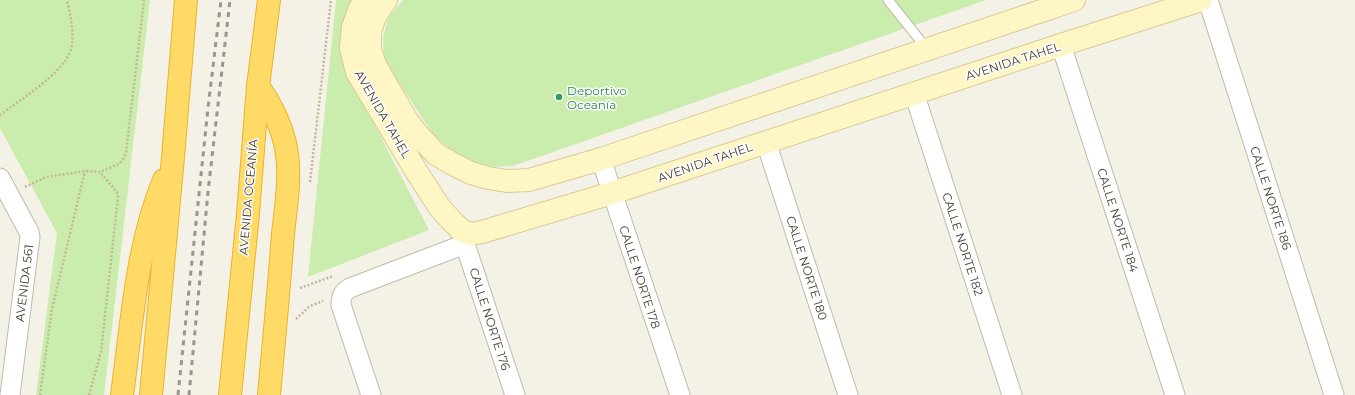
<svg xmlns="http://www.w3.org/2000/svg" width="1355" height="395" viewBox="0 0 1355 395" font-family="Montserrat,sans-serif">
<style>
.green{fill:#caecac}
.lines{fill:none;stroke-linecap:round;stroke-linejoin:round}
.lane-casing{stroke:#c1baa8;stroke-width:11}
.street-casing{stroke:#c1baa8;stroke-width:21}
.secondary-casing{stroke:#d8cb93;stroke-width:24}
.highway-casing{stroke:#e8b42d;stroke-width:24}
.path{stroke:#c3b899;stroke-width:2.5;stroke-dasharray:2 2;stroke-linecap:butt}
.lane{stroke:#fff;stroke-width:9}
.street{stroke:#fff;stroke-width:19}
.secondary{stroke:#fff6c6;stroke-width:22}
.highway{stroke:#ffda67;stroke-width:22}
.rail{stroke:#969696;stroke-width:3;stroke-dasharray:5 5;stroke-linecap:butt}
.leisure-dot{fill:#2e9e5b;stroke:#fff;stroke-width:1.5}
.labels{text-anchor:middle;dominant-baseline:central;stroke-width:3;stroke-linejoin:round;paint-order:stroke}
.street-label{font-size:12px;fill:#484235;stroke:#fff}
.leisure-label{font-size:12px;fill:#27864d;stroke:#fff;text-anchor:start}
</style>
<rect width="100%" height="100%" fill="#f4f1e7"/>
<path class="green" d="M 0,0 L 150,0 L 104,395 L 36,395 L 57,233 L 0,128 Z
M 336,0 L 355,0 L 347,9 L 342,62 L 429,230 L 308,277 Z
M 403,0 L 986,0 L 513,166 L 489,167 L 458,156 L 433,134 L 384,60 L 383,38 L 388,18 Z"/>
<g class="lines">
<g class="lane-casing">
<path id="lane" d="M 888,0 L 927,49"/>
</g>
<g class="street-casing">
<path id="street" d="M 1208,0 L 1334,395
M 1061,45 L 1175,395
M 914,93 L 1012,395
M 766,142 L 848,395
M 601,159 L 680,395
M 0,178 L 29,232 L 30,237 L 10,395
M 465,244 L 515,395
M 371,395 L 341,305 C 341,296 343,292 350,288 L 465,244"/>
</g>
<g class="secondary-casing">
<path id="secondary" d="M 366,0 L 360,8 L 353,27 L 351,48 L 357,72 L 418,174 L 440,208 L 450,219 L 462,231 L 471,234 L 482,232 L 612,193 L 1061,45 L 1201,0
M 386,0 L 375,16 L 370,32 L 370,49 L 375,65 L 408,122 L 420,137 L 436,154 L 451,163 L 471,173 L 488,178 L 507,181 L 529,180 L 601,159 L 1074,0"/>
</g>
<g class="highway-casing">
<path id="highway" d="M 258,86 C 271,104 280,122 285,143 C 292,173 286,205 283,234 C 279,288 274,341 269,395
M 122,395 C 132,323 136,248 164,180
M 151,395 L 173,157 L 186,0
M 230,395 L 248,214 L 258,86 L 269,0"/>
</g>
<path class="path" d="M 0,115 C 19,101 66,71 71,49 C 75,34 70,15 67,0
M 310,182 L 331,0
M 25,187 L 46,177 L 85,171 L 100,172 L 119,164 L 123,159 L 126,153 L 144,0
M 300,288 L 333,276
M 296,319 L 310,306 L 323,301
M 40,395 L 52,309 L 85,171
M 89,395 L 101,352 L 118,197 L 117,192 L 100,172"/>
<use href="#lane" class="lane"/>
<use href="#street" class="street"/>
<use href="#secondary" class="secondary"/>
<use href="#highway" class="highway"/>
<path class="rail" d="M 178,395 L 208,108 L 221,0
M 189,395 L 208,192 L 230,0"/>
</g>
<circle class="leisure-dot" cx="559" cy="97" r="4"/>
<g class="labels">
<g class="street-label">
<text transform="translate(1013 61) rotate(-18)">AVENIDA TAHEL</text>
<text transform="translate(383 114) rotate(60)">AVENIDA TAHEL</text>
<text transform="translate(705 162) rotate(-19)">AVENIDA TAHEL</text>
<text transform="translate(248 197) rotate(-85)">AVENIDA OCEANÍA</text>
<text transform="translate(1271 198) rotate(72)">CALLE NORTE 186</text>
<text transform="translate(1118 220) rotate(72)">CALLE NORTE 184</text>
<text transform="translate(963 244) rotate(72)">CALLE NORTE 182</text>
<text transform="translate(807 268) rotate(72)">CALLE NORTE 180</text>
<text transform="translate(640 277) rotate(72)">CALLE NORTE 178</text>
<text transform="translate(24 283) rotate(-83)">AVENIDA 561</text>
<text transform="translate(490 319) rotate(72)">CALLE NORTE 176</text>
</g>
<g class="leisure-label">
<text x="567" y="90">Deportivo<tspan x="567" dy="14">Oceanía</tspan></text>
</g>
</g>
</svg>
